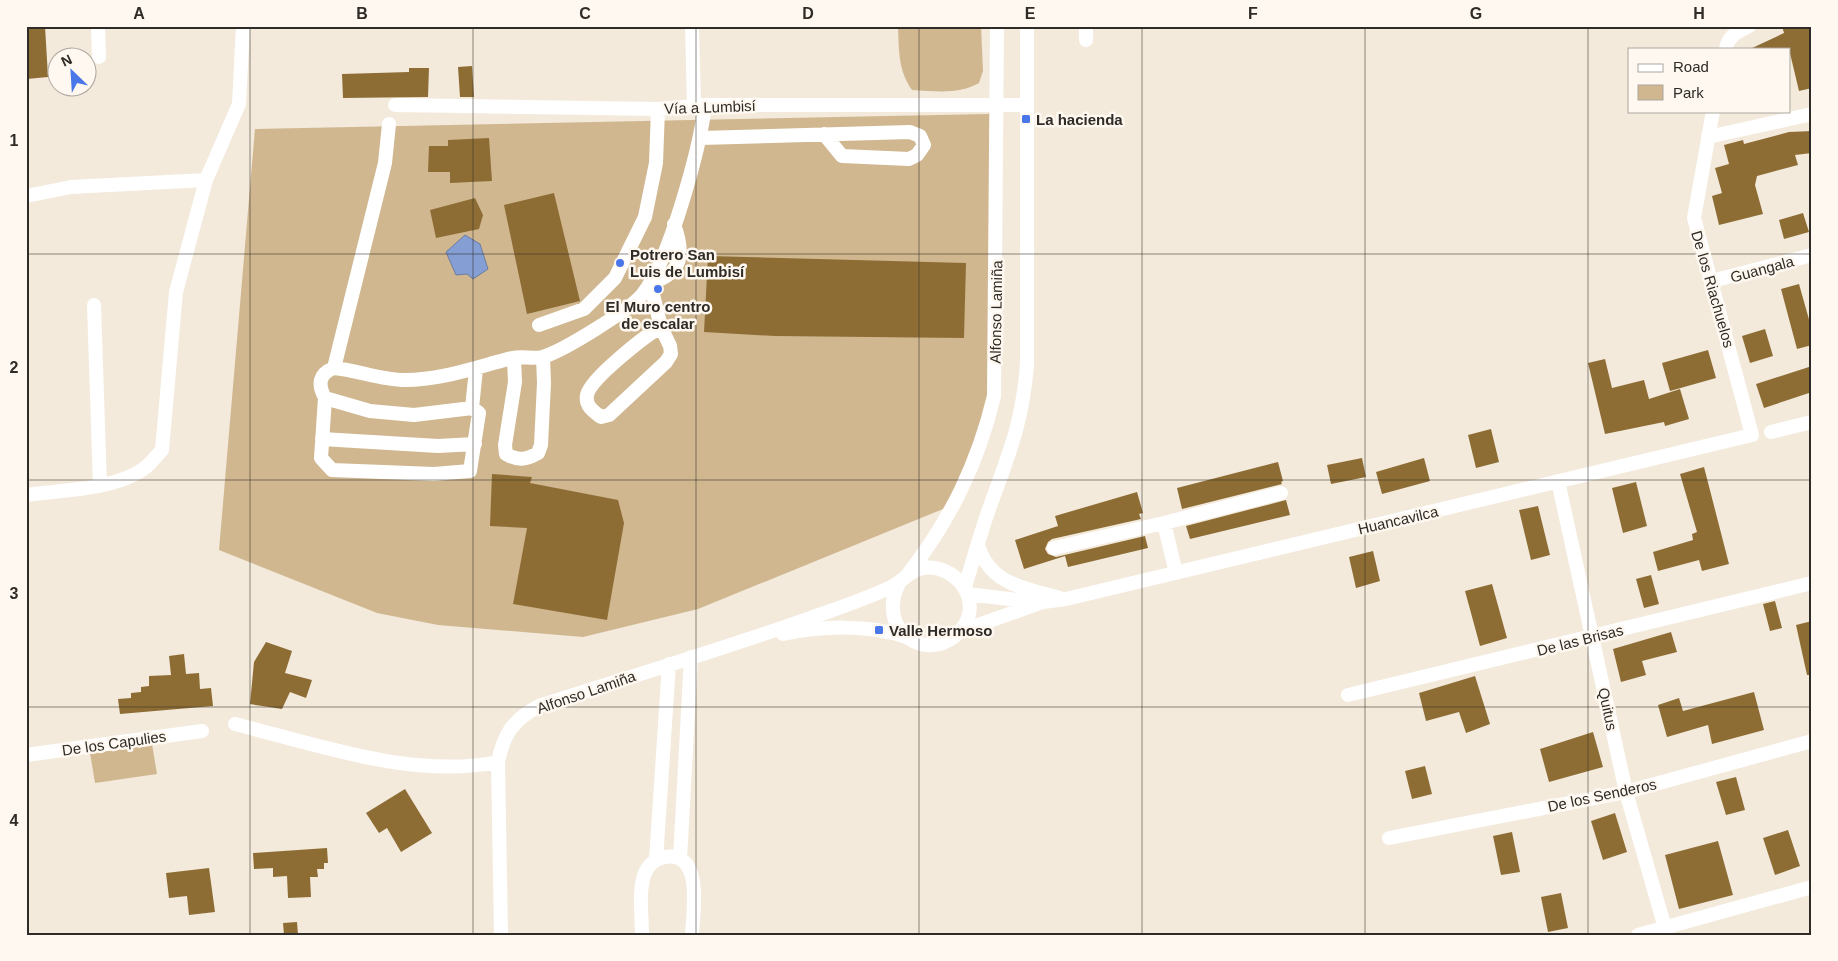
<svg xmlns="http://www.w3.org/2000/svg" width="1838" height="961" viewBox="0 0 1838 961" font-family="Arial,sans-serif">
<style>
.green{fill:#d0b790}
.water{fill:#859ed4;stroke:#6b7ca0}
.building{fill:#8e6d35}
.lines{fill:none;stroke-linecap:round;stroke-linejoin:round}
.minor{stroke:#fff;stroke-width:14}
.grid{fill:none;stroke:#2f2b26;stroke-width:1;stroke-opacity:0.55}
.poi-dot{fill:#4976e8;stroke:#fef8f0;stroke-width:2}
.labels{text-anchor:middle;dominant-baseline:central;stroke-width:5;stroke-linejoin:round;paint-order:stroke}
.street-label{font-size:15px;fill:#2f2b26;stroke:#fef8f0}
.poi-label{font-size:15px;font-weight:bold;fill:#2f2b26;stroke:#fef8f0;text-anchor:start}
.neatline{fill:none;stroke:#2f2b26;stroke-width:2}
.grid-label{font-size:16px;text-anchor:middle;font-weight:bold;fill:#2f2b26}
</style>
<rect width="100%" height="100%" fill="#f3eadc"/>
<path class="green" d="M 898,26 L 981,26 L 983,71 L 979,83 C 957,95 936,91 912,90 C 898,70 899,50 898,26 Z
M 997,106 L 994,396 L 974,465 L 943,509 L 698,609 L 583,637 L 438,625 L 377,613 L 219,550 L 255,129 L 988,114 Z
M 152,744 L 157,774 L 95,783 L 90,753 Z"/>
<path class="water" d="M 465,235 L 480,244 L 488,269 L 473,279 L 467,274 L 456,275 L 446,252 Z"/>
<path class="building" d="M 26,26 L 45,26 L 48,77 L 27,79 Z
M 1782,26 L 1809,26 L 1812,32 L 1812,88 L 1799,91 L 1789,49 L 1750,49 L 1784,33 Z
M 472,66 L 474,97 L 460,97 L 458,67 Z
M 409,68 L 429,68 L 428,97 L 343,98 L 342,74 L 409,72 Z
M 1812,131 L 1812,153 L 1795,155 L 1798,165 L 1757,176 L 1755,185 L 1763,214 L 1719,225 L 1712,196 L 1722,193 L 1715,168 L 1729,164 L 1724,145 L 1743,140 L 1744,144 L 1789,132 Z
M 489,138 L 492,181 L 450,183 L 450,172 L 428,172 L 429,146 L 448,146 L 448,140 Z
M 554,193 L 580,301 L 527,314 L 504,205 Z
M 475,198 L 483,215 L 479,229 L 436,238 L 430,210 Z
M 1803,213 L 1809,232 L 1784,239 L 1779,220 Z
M 708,256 L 966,263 L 964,338 L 775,336 L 704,332 Z
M 1799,284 L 1812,330 L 1812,345 L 1797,349 L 1781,289 Z
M 1765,329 L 1773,356 L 1750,363 L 1742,336 Z
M 1708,350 L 1716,378 L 1670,391 L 1662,363 Z
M 1605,359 L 1612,388 L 1644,380 L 1649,399 L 1680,389 L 1689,419 L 1665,426 L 1664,422 L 1605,434 L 1588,363 Z
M 1812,366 L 1812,392 L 1764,408 L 1756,384 Z
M 1491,429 L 1499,462 L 1476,468 L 1468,435 Z
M 1362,458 L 1366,477 L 1331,484 L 1327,465 Z
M 1424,458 L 1430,481 L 1382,494 L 1376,472 Z
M 1278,462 L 1283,481 L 1281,482 L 1282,484 L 1182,509 L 1177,488 Z
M 1704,467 L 1729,564 L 1702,571 L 1699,560 L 1658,571 L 1653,552 L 1693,540 L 1692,534 L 1697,532 L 1680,474 Z
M 492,474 L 532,477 L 530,483 L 618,500 L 624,523 L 607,620 L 513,604 L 527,528 L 490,526 Z
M 1636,482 L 1647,526 L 1623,533 L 1612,488 Z
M 1137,492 L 1143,513 L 1139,514 L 1141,519 L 1052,539 L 1048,542 L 1045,549 L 1048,554 L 1056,557 L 1145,536 L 1148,548 L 1068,567 L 1065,556 L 1024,569 L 1015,540 L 1058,526 L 1055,516 Z
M 1286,500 L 1290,515 L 1190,539 L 1186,526 Z
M 1538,506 L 1550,555 L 1531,560 L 1519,510 Z
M 1373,551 L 1380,581 L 1356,588 L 1349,557 Z
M 1651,575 L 1659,604 L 1644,608 L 1636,579 Z
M 1492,584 L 1507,638 L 1480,646 L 1465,591 Z
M 1775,601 L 1782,628 L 1770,631 L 1763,604 Z
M 1812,621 L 1812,675 L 1807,675 L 1796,625 Z
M 1671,632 L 1677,652 L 1642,661 L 1646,675 L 1621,682 L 1613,649 Z
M 266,642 L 292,651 L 285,673 L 312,680 L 306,698 L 290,692 L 282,709 L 250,704 L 254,662 Z
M 184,654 L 186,674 L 199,673 L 200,689 L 211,688 L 213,706 L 120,714 L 118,699 L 131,698 L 131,693 L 141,692 L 141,687 L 149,686 L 149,676 L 171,675 L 169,656 Z
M 1475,676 L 1490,724 L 1466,733 L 1459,712 L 1426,721 L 1419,693 Z
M 1754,692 L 1764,730 L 1712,744 L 1708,725 L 1667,737 L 1658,705 L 1679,698 L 1683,711 Z
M 1593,732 L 1603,767 L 1549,782 L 1540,749 Z
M 1425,766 L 1432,794 L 1412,799 L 1405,771 Z
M 1736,777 L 1745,810 L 1726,815 L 1716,782 Z
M 405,789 L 432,833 L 401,852 L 387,828 L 379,833 L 366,813 Z
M 1615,813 L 1627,852 L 1603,860 L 1591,821 Z
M 1788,830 L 1800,866 L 1775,875 L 1763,838 Z
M 1512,832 L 1520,872 L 1501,875 L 1493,836 Z
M 1718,841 L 1733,895 L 1679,909 L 1665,855 Z
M 327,848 L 328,863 L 324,863 L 324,869 L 317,869 L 318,877 L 310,877 L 311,897 L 288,898 L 287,876 L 273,877 L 273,868 L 254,869 L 253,853 Z
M 209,868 L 215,912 L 189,915 L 187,896 L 169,898 L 166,873 Z
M 1561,893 L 1568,928 L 1548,932 L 1541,897 Z
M 297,922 L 298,935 L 284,935 L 283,923 Z"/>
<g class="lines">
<path class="minor" d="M 98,26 L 99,57
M 692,26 L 694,105
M 1086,26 L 1086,40
M 1726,49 C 1728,36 1737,32 1749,26
M 395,105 L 658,109 L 707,105 L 1026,105
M 1708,137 L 1812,114
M 700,138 L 910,132 L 920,136 L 924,145 L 917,155 L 909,159 L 842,156 L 824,134
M 26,196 L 71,187 L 206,180
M 1712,281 L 1812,255
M 94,305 L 100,486
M 539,325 L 584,309 L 615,278 L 645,217 L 656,163 L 658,109
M 661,327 C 646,335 590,379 587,395 C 585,406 593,411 601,417 L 609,415 L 666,362 L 671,354 L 670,346 L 661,327 L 650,283 C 684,274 684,252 674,224
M 514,358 L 515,382 L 505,445 L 506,454 C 518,461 526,460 538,453 L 541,445 L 544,383 L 543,357
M 334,368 L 385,163 L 389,124
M 325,398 L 321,458 L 332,470 L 434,474 L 470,471 L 479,413 L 472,408 L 414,415 L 370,411 L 325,398 C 318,385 318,374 334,368 C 357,370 381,380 405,380 C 442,380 476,367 512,358 C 522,356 533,359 542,357 C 562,352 629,310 642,295 C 669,262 700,148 705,105
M 472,408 L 476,369
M 1771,432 L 1812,422
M 322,439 L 438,446 L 475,444
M 1558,481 L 1626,792 L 1667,935
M 26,495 C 62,490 117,490 146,467 C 152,462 157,455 162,450 L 176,292 L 206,180 L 239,104 L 243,26
M 978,545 C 990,585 1025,588 1060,598
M 1054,548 L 1164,523
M 1176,573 L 1164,523 L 1281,493
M 908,574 C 951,519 978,463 994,396 L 997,26
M 965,587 C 974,557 982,527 993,498 C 1011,449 1023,418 1027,364 L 1027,26
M 968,594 L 1033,602
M 961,631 L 1043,602 L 1066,599 L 1752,435 L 1694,218 L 1713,111
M 783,634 C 821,626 868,624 906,637
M 1348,695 L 1812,583
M 235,724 C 318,745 413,779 498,762
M 26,755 L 202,731
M 1389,838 L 1626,792 L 1812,741
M 680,859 L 691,657
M 656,860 L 669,664
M 501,935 L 498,762 C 504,733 513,720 539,706 C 630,677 723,649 813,617 C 839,608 866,599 891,587 C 902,582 910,570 923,568 C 956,563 985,602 961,630 C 931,666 874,633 899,583
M 642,935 C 642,916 638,891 645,873 C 648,865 656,858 665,857 C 704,851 693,912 692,935
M 1638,935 L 1812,887"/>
</g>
<path class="grid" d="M 250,26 L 250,935M 473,26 L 473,935M 696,26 L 696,935M 919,26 L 919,935M 1142,26 L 1142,935M 1365,26 L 1365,935M 1588,26 L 1588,935M 26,254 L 1812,254M 26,480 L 1812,480M 26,707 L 1812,707"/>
<g class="poi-dot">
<rect x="1021" y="114" width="10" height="10" rx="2.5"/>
<circle cx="620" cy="263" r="5"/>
<circle cx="658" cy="289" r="5"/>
<rect x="874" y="625" width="10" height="10" rx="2.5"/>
</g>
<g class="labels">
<g class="street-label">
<text transform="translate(710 107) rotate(-2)">Vía a Lumbisí</text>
<text transform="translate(1762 269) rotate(-15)">Guangala</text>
<text transform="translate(1713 289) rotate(74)">De los Riachuelos</text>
<text transform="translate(996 312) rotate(-89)">Alfonso Lamiña</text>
<text transform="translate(1398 520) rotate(-13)">Huancavilca</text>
<text transform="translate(1580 640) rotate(-14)">De las Brisas</text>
<text transform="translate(586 692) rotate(-19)">Alfonso Lamiña</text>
<text transform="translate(1608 709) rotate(78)">Quitus</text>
<text transform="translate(114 743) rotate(-8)">De los Capulies</text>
<text transform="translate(1602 795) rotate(-12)">De los Senderos</text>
</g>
<g class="poi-label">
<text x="1036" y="119">La hacienda</text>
<text x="630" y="254">Potrero San<tspan x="630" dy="17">Luis de Lumbisí</tspan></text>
<text x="658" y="306" text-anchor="middle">El Muro centro<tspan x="658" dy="17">de escalar</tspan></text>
<text x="889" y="630">Valle Hermoso</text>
</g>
</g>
<rect width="1838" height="961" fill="none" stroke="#fef8f0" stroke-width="55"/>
<rect x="1628" y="48" width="162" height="65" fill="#fef8f0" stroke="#aba69f"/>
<rect x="1638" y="64" width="25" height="8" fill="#ffffff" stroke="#aba69f"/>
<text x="1673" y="72" font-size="15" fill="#2f2b26">Road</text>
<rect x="1638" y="85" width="25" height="15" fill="#d0b790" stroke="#aba69f"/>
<text x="1673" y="98" font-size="15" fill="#2f2b26">Park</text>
<g transform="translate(72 72) rotate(335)"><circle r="24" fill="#fef8f0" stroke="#aba69f"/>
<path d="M0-4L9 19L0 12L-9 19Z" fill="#4976e8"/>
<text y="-8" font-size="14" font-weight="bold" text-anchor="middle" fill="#2f2b26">N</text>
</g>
<rect x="28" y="28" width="1782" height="906" class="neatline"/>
<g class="grid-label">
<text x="139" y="19">A</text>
<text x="362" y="19">B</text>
<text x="585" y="19">C</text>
<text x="808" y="19">D</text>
<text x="1030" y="19">E</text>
<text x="1253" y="19">F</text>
<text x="1476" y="19">G</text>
<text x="1699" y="19">H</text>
<text x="14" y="146">1</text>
<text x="14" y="373">2</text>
<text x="14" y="599">3</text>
<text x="14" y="826">4</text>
</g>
</svg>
